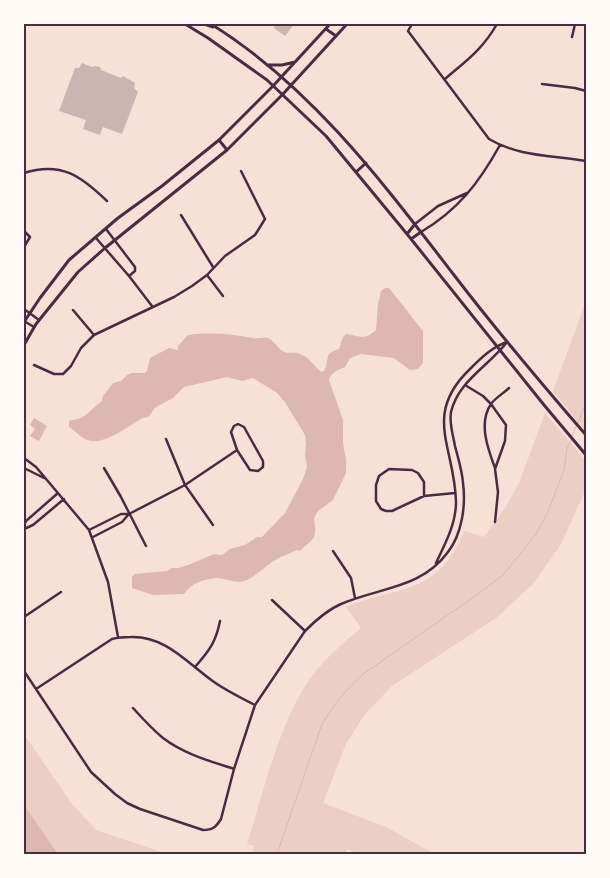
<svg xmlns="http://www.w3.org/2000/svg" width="610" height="878" viewBox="0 0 610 878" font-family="Ubuntu,sans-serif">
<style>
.green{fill:#ebcfc5}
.water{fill:#dcb8b0}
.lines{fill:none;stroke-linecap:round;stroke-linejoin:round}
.stream{stroke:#dcb8b0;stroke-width:1}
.building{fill:#ccb4b1}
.minor{stroke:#4a2c40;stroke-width:2.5}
.tertiary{stroke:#4a2c40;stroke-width:3}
.secondary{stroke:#4a2c40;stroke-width:3}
.neatline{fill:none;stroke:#4a2c40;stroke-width:2}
</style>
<rect width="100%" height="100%" fill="#f7e1d7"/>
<path class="green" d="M 586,301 L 586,432 L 553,391 Z
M 545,413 L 586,461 L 586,489 L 560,546 L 533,584 L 496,618 L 392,686 L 365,714 L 346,744 L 323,803 L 386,827 L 435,854 L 359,854 L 347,849 L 345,854 L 252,854 L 254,846 L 247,844 C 264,790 280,718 314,673 C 328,656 344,642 361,628 L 346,607 C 401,585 438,595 464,531 L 484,537 L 506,506 L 519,483 Z
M 24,734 L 72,804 L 96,830 L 168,854 L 24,854 Z"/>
<path class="water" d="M 385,288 L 389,288 L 423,331 L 423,363 L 418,369 L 410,370 L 394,358 L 361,354 L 350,358 L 345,367 C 338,370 331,372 329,380 L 343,420 L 343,443 L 346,460 L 346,473 L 333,500 L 318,511 L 314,518 C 317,539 315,537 300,551 L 297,550 C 289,554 279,557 272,562 C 265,567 252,579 244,581 C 235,584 225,578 217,578 C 204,579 191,583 184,594 L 153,595 L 132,588 L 132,577 L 135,574 L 167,571 L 172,568 L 178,568 L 188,565 L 214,554 L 222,555 L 230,549 L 245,545 L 257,537 L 262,537 L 285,513 L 303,479 L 307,467 L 305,455 L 306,444 L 305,435 L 285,402 L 277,393 L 253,378 L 242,381 L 227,377 L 184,387 L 173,398 L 156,407 L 148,417 L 143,418 C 128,426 102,448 85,439 C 79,436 75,430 69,427 L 69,421 C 73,419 77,420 81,418 C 86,416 96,405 102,401 L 103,396 L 113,383 L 121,381 L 127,375 L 132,373 L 145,373 L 147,371 L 150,358 L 169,348 L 178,350 L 178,346 L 188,335 C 211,332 231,334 253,338 C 258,339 264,337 268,338 C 275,341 277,348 283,351 C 287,354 292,352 297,353 C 309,356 313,365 321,372 L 324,371 C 331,357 322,355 339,349 L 343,337 L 346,334 C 360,336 364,341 376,330 L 378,304 L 381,291 Z
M 34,418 L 47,426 L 39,441 L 30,436 L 35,429 L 30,425 Z
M 24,805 L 58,854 L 24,854 Z"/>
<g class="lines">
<path class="stream" d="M 578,423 L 586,402
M 572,436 L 576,426
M 277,854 L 322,724 C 334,705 346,689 363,674 L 474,597 L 503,575 L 536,534 L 548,512 L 564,470 L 567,448 L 571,440"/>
</g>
<path class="building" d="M 272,24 L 294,24 L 285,36 L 274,28 L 275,26 Z
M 82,63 L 92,67 L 95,66 L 100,67 L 101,70 L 121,78 L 123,76 L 135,83 L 134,88 L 138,92 L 122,134 L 103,127 L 100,135 L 83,129 L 86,120 L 59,111 L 75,68 L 79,68 Z"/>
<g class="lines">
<path class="minor" d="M 412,24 L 408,31 L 489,139 C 519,157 553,155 586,161
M 572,37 L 575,24
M 445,79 C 467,60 482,50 497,24
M 542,84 L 575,88 L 586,91
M 24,173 C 61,161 81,176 107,201
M 181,215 L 213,267
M 415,224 L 438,206 L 467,193
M 106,229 L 135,267 L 135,271 L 129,276
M 24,231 L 30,237 L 24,247
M 421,232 C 458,210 479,183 500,145
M 96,238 L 129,276 L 152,306
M 207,275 L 223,296
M 24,309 L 39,320
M 73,310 L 94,335
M 24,321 L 34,327
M 34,365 L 54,374 L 63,374 L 71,366 L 81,348 L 94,335 L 174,297 L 192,286 L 207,275 L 225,256 L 255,235 L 265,219 L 241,171
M 465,385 L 483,396 L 491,404 L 506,425 L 505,441 L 495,469 L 498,492 L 495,522
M 238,424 L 244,427 L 263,461 L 263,467 L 258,471 L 250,470 L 237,450 L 231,432 L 234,426 Z
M 166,439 L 185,485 L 213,525
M 24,458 L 36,467 L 89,530 L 108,582 L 118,637
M 24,468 L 44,478
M 104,468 L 121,497 L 146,546
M 495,468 C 488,449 478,423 491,404 C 495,398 504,393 509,388
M 424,496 L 424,482 L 418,473 L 412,470 L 389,469 L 379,476 L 376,485 L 376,501 L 381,509 L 386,511 L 392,511 L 424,496 L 455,493
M 24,525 L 26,521 L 58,493
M 24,529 L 33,525 L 64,499
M 89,530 L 121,514 L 129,514
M 93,537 L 122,522 L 129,514 L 185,485 L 237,450
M 333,551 L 351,578 L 355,598
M 436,563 C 445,544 456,524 456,502 C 455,447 422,415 470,369 C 481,358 492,347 507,342
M 272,600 L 305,631
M 24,617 L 61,592
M 195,667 C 209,651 216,642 220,621
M 24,671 L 91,772 L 115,794 L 127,803 L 140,809 L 203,830 C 213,830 216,827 221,819 L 234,769 L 255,705 L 305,631 C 316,620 327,610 341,604 C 380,587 421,589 448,552 C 462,534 466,505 463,483 C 462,470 458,458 455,446 C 453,435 449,423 451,412 C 458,381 489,366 507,342
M 36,689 L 112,639 C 119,637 125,637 131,637 C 166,636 187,663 214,682 C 227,691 241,698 255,705
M 133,708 C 142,718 152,729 163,738 C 184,754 210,761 234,769"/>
<path class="tertiary" d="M 219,140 L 227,150
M 24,322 L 40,298 L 69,260 L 118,218 L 162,186 L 219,140 L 273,86
M 24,345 L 36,324 L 78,272 L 105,248 L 227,150 L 283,94"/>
<path class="secondary" d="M 185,24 L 208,38 L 267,80 L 326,136 L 407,234 L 544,405 L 586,455
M 204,24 L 213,27
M 211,24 C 311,86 383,183 454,275 C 496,330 541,383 586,435
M 326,29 L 336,36
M 267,65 L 282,65 L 295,62
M 273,86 L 330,24
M 283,94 L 347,24
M 356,172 L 366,163
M 407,234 L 415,224
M 411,239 L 421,232"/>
</g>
<rect width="610" height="878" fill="none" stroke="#fffaf5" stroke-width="50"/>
<rect x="25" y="25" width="560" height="828" class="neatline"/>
</svg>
